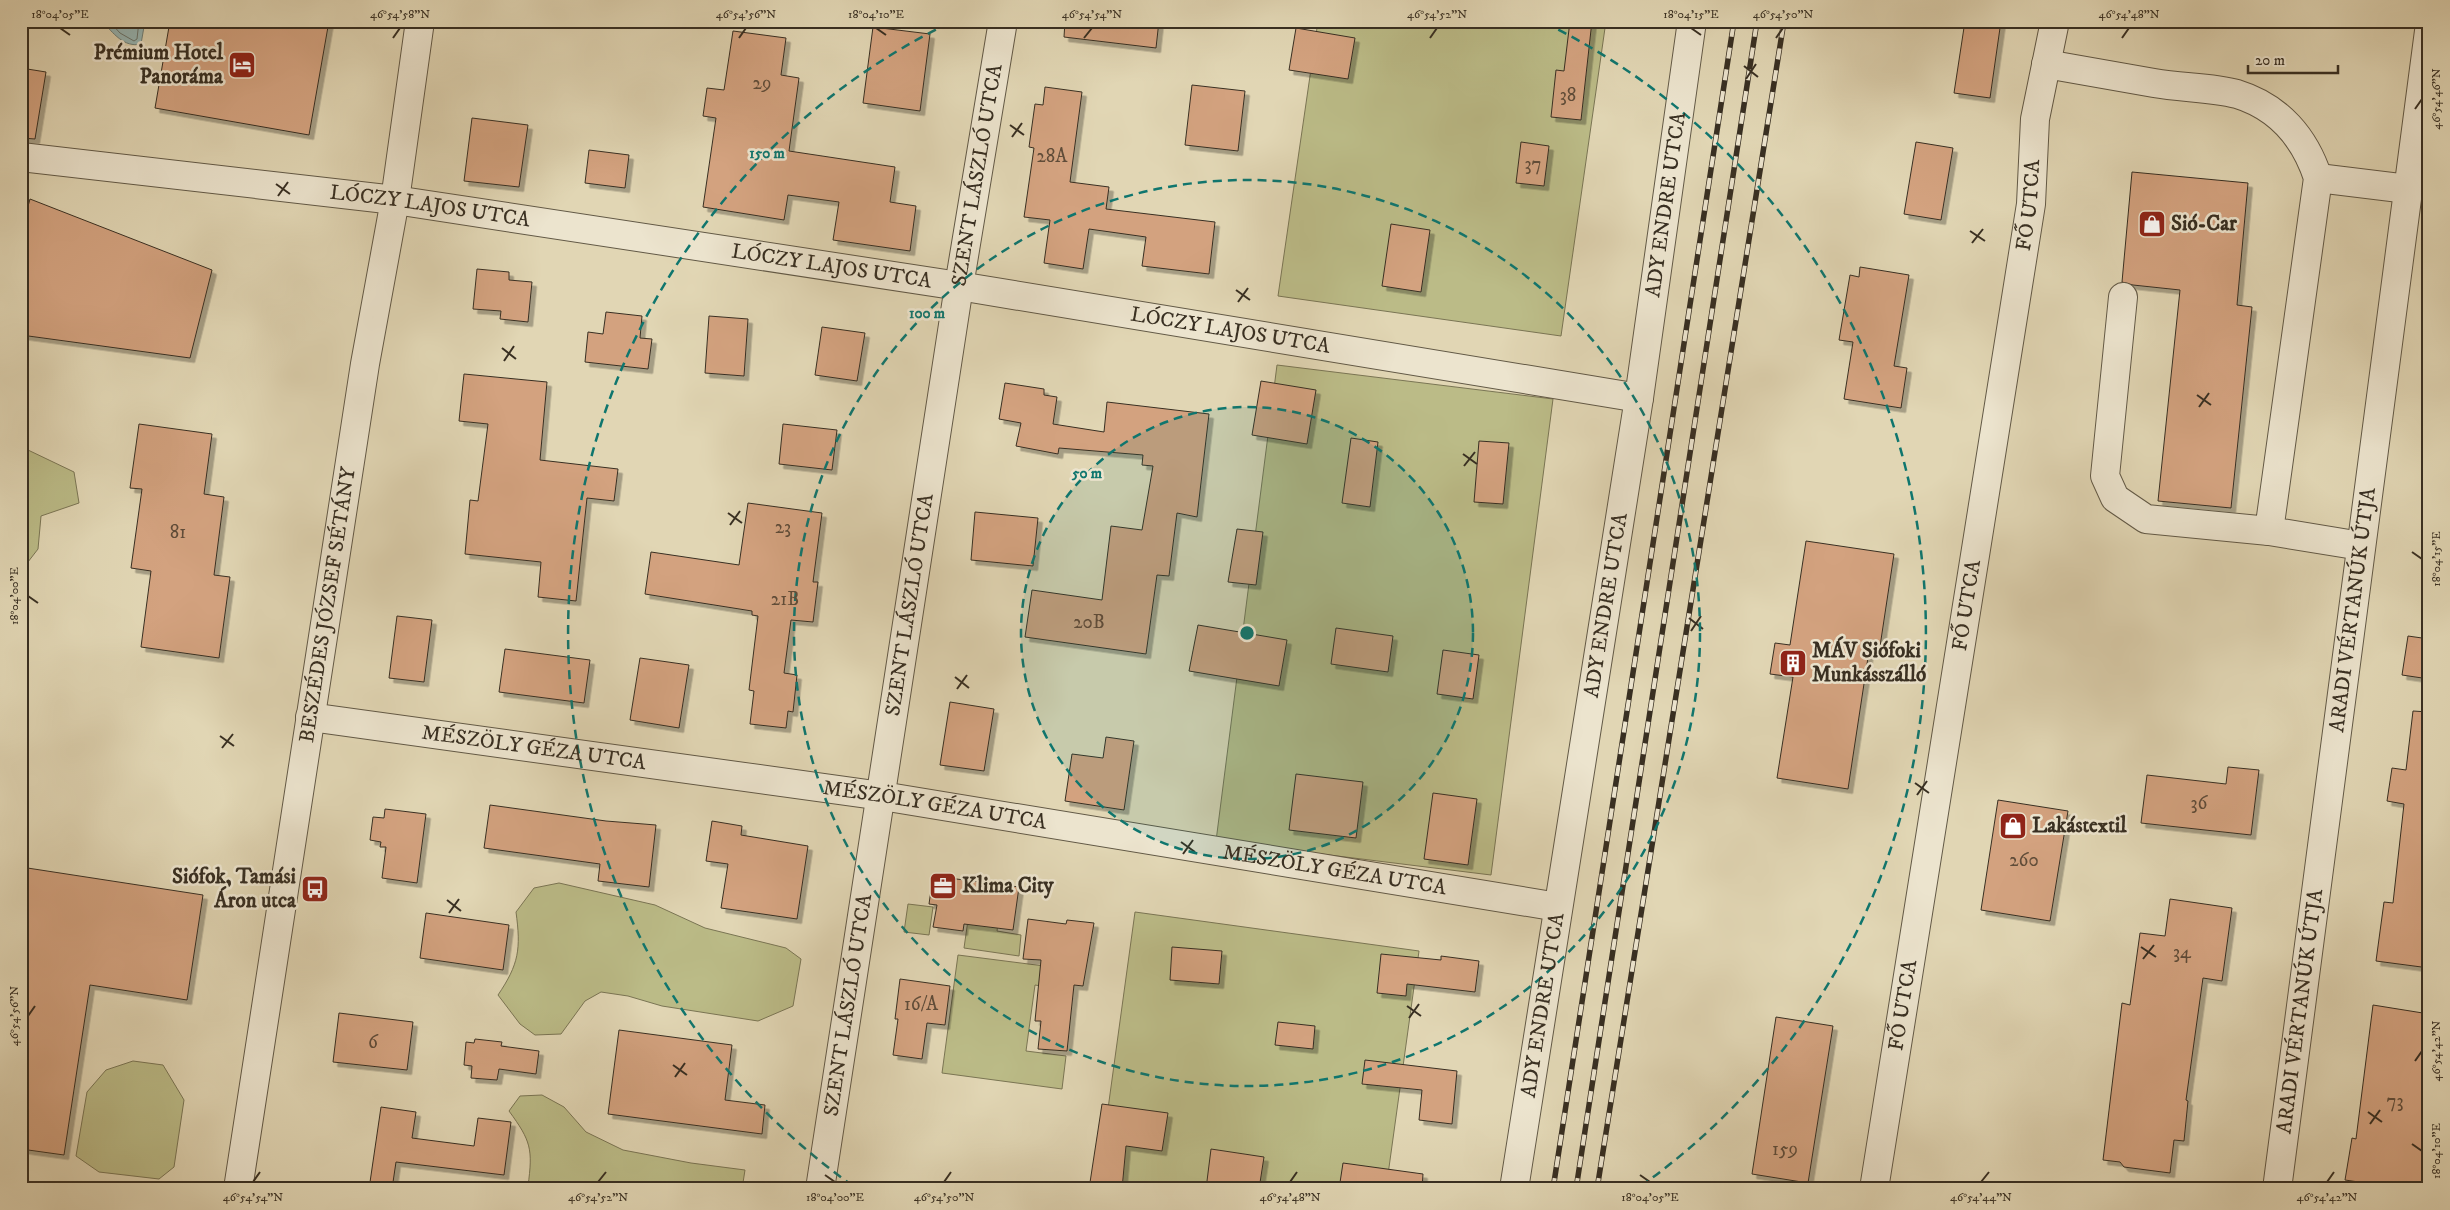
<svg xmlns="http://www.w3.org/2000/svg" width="2450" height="1210" viewBox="0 0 2450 1210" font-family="'IM FELL DW Pica',serif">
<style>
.green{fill:#bbbb87;stroke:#7a7554}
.water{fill:#97b7b6;stroke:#71817b}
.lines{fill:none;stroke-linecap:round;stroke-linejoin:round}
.shore{stroke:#68736c;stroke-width:1}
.building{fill:#d3a27f;stroke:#382f22;filter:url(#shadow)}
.minor-casing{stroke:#625946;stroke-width:30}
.minor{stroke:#ece4ce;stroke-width:28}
.rail-casing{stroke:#382f22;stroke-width:5.5}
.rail{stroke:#ece4ce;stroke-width:4;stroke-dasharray:11;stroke-linecap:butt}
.ticks{fill:none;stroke:#382f22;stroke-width:2}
.ring{fill:none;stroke:#0f766e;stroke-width:2.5;stroke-dasharray:9 6}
.labels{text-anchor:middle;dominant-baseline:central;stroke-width:5;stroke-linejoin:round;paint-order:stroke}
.number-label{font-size:19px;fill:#5f4c39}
.poi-label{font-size:21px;font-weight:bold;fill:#382f22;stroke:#ece4ce;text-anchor:start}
.street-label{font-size:21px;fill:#382f22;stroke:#ece4ce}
.centre{fill:#0f766e;stroke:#ece4ce;stroke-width:2.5}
.ring-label{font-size:15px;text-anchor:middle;font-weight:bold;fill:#0f766e;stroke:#ece4ce;stroke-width:5;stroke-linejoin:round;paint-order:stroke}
.neatline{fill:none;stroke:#382f22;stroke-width:2}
.ticks-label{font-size:12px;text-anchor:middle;fill:#382f22}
</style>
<defs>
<filter id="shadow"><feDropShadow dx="4.5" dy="4.5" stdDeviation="0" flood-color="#0004"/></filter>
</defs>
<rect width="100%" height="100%" fill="#e1d6b4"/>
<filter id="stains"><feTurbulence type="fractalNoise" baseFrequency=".004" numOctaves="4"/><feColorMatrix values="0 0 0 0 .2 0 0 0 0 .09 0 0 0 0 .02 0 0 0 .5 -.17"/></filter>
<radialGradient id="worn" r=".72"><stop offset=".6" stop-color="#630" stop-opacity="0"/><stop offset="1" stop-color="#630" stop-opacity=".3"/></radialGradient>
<path class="green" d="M 1318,21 L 1606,21 L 1561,336 L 1278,296 Z
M 1277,365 L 1553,399 L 1491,875 L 1216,841 Z
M 21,443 L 28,450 L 74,472 L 79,503 L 41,516 L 38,549 L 21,571 Z
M 559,883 L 655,905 L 705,928 L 786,948 L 801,959 L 793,1006 L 758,1021 L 662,1006 L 628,996 L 601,992 L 585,1001 L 561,1034 L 535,1035 L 520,1024 L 498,995 C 519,964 521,949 516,912 L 534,888 Z
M 908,904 L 933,907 L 929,935 L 904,932 Z
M 1135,912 L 1419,951 L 1386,1189 L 1097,1189 Z
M 969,913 L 999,917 L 997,931 L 1021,935 L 1019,956 L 964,948 Z
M 958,955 L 1044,966 L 1041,986 L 1035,985 L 1026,1051 L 1066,1056 L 1062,1089 L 942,1073 Z
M 133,1061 L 163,1065 L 184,1100 L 174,1167 L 159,1179 L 99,1172 L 76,1156 L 87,1092 L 106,1070 Z
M 542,1095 L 564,1107 L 586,1132 L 623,1150 L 691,1163 L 745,1170 L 742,1189 L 525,1189 L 528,1186 C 533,1149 531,1141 509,1111 L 520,1096 Z"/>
<path class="water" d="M 102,21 L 145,21 L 141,44 C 124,48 113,33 102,21 Z"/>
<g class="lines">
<path class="shore" d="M 109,21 L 120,33 L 134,41 L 137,39 L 139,21"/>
</g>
<path class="building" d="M 170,21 L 329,21 L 309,135 L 155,108 Z
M 1065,21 L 1159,21 L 1156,48 L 1064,37 Z
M 1570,21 L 1592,21 L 1581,120 L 1551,117 L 1556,70 L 1564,71 Z
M 1965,21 L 2001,21 L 1990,98 L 1954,93 Z
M 873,27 L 930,34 L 920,111 L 863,103 Z
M 1296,28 L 1355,38 L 1348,79 L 1289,70 Z
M 733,31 L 786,38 L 781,75 L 799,78 L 789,151 L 895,167 L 890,202 L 916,206 L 910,251 L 833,240 L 839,202 L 788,195 L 784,220 L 703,207 L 716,118 L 703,116 L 707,88 L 724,90 Z
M 21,68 L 46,72 L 35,139 L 21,138 Z
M 1192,85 L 1245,91 L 1238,151 L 1185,145 Z
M 1045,87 L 1082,92 L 1070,182 L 1109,187 L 1106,209 L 1215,222 L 1209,274 L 1142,266 L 1146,237 L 1089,229 L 1083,269 L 1044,263 L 1050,220 L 1024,217 L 1034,148 L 1029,147 L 1035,104 L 1043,105 Z
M 472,118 L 528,125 L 519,187 L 464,181 Z
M 1521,142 L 1549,146 L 1544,186 L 1516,183 Z
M 1916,142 L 1953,148 L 1941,220 L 1904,214 Z
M 589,150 L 629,155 L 625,188 L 585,183 Z
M 2132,172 L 2248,183 L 2237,305 L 2252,307 L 2231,508 L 2158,501 L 2180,290 L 2133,285 L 2122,282 Z
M 30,199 L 212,270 L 190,358 L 21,335 L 21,232 Z
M 1391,224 L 1430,230 L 1421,292 L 1382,286 Z
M 1860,267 L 1909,275 L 1894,366 L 1907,368 L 1901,408 L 1844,399 L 1853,342 L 1839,340 L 1850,275 L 1859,277 Z
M 477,269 L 509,272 L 509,280 L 532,282 L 528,322 L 500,319 L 501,311 L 473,309 Z
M 606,312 L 642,316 L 640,338 L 652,339 L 648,369 L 585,362 L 588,332 L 603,334 Z
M 709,316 L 748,319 L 744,376 L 705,373 Z
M 822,327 L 865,333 L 857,381 L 815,375 Z
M 464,374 L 547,382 L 540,460 L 618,469 L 614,501 L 587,498 L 576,601 L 538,597 L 541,562 L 465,554 L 470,500 L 478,501 L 488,424 L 459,421 Z
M 1261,381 L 1316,390 L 1307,444 L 1252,435 Z
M 1005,383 L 1044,389 L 1044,395 L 1057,397 L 1053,424 L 1104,432 L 1107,402 L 1209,414 L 1197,517 L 1177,513 L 1169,576 L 1157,575 L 1146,654 L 1025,637 L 1032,590 L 1102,600 L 1111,526 L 1142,530 L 1153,466 L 1142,465 L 1143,455 L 1059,448 L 1058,454 L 1016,446 L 1021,423 L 999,419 Z
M 139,424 L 212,434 L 204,494 L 224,497 L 214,575 L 230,577 L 219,658 L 141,647 L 151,571 L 131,568 L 142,489 L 130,488 Z
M 783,424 L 837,430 L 832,470 L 779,464 Z
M 1351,438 L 1378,442 L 1370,507 L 1342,503 Z
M 1479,441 L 1509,443 L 1503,504 L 1474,502 Z
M 748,503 L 822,513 L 813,582 L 818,582 L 813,622 L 791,620 L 784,673 L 797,675 L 793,712 L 788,711 L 786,728 L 750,724 L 754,691 L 749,690 L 758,616 L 752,615 L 752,611 L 645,594 L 651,552 L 739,565 Z
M 975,512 L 1038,518 L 1033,566 L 971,560 Z
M 1237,529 L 1263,532 L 1256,585 L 1228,582 Z
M 1806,541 L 1894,554 L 1879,653 L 1869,651 L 1848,789 L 1777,778 L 1793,677 L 1770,674 L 1775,643 L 1790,645 Z
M 397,616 L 432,620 L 424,682 L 389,678 Z
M 1198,625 L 1287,640 L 1279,686 L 1189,671 Z
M 1336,628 L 1393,636 L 1388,672 L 1331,664 Z
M 2408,636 L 2429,639 L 2429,679 L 2402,675 Z
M 505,649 L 590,660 L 584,703 L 499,692 Z
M 1443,650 L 1479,655 L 1473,699 L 1437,694 Z
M 640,658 L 689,665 L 679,728 L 630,720 Z
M 950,702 L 994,709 L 984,771 L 940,765 Z
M 2413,711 L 2429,712 L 2429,968 L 2376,961 L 2384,902 L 2393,903 L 2404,804 L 2387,801 L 2392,768 L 2406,770 Z
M 1106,737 L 1134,741 L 1124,810 L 1065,801 L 1072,754 L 1103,758 Z
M 2228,767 L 2259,770 L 2251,835 L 2141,823 L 2147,775 L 2226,784 Z
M 1296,774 L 1363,782 L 1356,838 L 1289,830 Z
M 1433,793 L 1477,799 L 1468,865 L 1424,859 Z
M 1998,800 L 2068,811 L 2050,921 L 1981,910 Z
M 490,805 L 606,821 L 656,825 L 649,887 L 598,881 L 600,864 L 484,848 Z
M 385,809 L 426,814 L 417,883 L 382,878 L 386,847 L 380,847 L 381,842 L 370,840 L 373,817 L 384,818 Z
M 712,821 L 742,826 L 741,835 L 808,846 L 797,919 L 721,908 L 728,864 L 706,861 Z
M 21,867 L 203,895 L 187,1000 L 90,985 L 64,1155 L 21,1149 Z
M 933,876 L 1019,887 L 1013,930 L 964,924 L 963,931 L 933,927 L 937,905 L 929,904 Z
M 2170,899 L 2232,908 L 2222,981 L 2203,978 L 2186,1100 L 2188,1101 L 2184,1141 L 2174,1140 L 2170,1173 L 2124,1167 L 2120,1162 L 2103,1160 L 2122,1003 L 2130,1005 L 2140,933 L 2165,936 Z
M 426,913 L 509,925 L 503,970 L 420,958 Z
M 1028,919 L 1066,924 L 1067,920 L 1094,923 L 1083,986 L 1074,985 L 1067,1051 L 1038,1049 L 1041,1021 L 1035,1021 L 1041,960 L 1023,959 Z
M 1172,947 L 1222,951 L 1219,984 L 1170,980 Z
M 1381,954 L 1441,960 L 1441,956 L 1479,961 L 1475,992 L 1407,984 L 1406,996 L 1377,993 Z
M 900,979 L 950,986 L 945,1025 L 927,1023 L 922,1059 L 893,1055 L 898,1019 L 895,1019 Z
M 2373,1005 L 2429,1014 L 2429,1189 L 2379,1189 L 2379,1185 L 2345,1180 L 2352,1138 L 2356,1139 Z
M 339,1013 L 413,1022 L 407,1070 L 333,1062 Z
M 1776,1017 L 1833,1026 L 1808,1183 L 1752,1174 Z
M 1278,1022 L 1315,1026 L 1313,1049 L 1275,1045 Z
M 619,1030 L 732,1045 L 725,1100 L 765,1105 L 762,1134 L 608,1114 Z
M 475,1039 L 502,1042 L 501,1046 L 539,1051 L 536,1074 L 499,1069 L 497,1080 L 471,1078 L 472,1066 L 464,1065 L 466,1042 L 474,1043 Z
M 1365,1060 L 1457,1071 L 1452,1124 L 1419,1120 L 1422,1090 L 1362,1084 Z
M 1102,1104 L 1168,1113 L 1162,1151 L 1126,1146 L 1122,1189 L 1089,1189 Z
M 381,1107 L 416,1112 L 412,1138 L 474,1146 L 478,1118 L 511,1122 L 504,1175 L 396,1162 L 392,1189 L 369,1189 Z
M 1211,1149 L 1264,1157 L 1259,1189 L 1206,1189 Z
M 1343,1163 L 1423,1174 L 1422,1189 L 1339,1189 Z"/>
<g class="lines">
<g class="minor-casing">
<g id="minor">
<path d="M 2046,64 C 2082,70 2118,77 2154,83 C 2181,88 2211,87 2237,94 C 2279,107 2305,138 2318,178 L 2269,531 L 2146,519 L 2115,498 L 2105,476 L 2123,297"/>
<path id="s1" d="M 21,157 L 395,200 L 959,286 L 1639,398"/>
<path d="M 2318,178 L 2408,189"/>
<path d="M 2269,531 L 2361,546"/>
<path id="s2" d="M 310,717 L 882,796 L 1558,907"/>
<path id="s3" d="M 238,1189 L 365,364 L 395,200 L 420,21"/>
<path id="s4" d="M 820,1189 L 959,286 L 1003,21"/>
<path id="s5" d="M 1514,1189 L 1639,398 L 1692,21"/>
<path id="s6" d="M 1874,1189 L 2031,204 L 2035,119 L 2055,21"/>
<path id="s7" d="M 2277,1189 L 2429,31"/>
</g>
</g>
<use href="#minor" class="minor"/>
<g class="rail-casing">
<path id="rail" d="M 1553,1189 L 1734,21
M 1576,1189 L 1757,21
M 1597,1189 L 1784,21"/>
</g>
<use href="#rail" class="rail"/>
</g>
<path class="ticks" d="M 60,28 L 70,35M 876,28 L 886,35M 1691,28 L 1701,35M 393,38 L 400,28M 739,38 L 746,28M 1084,38 L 1092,28M 1430,38 L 1437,28M 1776,38 L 1783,28M 2122,38 L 2129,28M 1744,66 L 1758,77M 1746,79 L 1756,64M 2415,109 L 2422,99M 1010,125 L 1024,135M 1012,137 L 1022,123M 276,184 L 290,194M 278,196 L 288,182M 1970,231 L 1985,241M 1972,243 L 1983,229M 1236,290 L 1250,300M 1238,302 L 1248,288M 502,348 L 516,359M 504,361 L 514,346M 2197,395 L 2211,405M 2199,407 L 2209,393M 1463,454 L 1477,464M 1464,466 L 1475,452M 728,513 L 742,523M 730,525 L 740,511M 2412,552 L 2422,559M 28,596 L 38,603M 1689,618 L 1703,629M 1691,631 L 1701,616M 955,677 L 969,688M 957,689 L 967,675M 220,736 L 234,746M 222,748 L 233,734M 1915,783 L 1929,793M 1917,795 L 1927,781M 1181,842 L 1195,852M 1183,854 L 1193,840M 447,900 L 461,911M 449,913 L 459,899M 2141,947 L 2156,957M 2143,959 L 2154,945M 1407,1006 L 1421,1016M 28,1016 L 35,1006M 1409,1018 L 1419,1004M 2415,1061 L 2422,1051M 673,1065 L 687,1075M 675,1077 L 685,1063M 2368,1112 L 2382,1122M 2370,1124 L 2380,1110M 2412,1144 L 2422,1151M 825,1175 L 835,1182M 1640,1175 L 1650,1182M 253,1182 L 260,1172M 598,1182 L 606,1172M 944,1182 L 951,1172M 1290,1182 L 1297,1172M 1981,1182 L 1989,1172M 2327,1182 L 2334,1172"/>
<circle cx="1247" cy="633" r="226" fill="#0f766e" fill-opacity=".12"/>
<g class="ring">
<circle cx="1247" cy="633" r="226"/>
<circle cx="1247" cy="633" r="453"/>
<path d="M853 1186A679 679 0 0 1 949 23M1545 23A679 679 0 0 1 1641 1186"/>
</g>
<defs>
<g id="hotel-square" transform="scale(1.4375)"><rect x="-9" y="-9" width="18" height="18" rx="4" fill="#8f2418" stroke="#ece4ce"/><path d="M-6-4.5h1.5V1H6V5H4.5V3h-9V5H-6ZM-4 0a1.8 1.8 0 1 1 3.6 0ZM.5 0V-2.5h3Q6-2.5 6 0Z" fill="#fff"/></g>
<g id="shop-square" transform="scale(1.4375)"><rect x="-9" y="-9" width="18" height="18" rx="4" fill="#8f2418" stroke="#ece4ce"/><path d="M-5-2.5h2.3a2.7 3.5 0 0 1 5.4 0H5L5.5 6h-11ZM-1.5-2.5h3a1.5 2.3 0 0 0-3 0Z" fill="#fff"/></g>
<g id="building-square" transform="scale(1.4375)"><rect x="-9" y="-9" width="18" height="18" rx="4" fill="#8f2418" stroke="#ece4ce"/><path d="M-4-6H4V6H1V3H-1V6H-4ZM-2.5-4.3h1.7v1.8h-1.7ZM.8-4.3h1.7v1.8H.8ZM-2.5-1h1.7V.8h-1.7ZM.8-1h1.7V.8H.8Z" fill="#fff"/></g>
<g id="office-square" transform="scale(1.4375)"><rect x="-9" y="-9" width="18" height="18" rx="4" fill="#8f2418" stroke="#ece4ce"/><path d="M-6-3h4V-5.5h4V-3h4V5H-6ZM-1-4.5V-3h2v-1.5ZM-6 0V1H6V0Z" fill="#fff"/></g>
<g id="bus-square" transform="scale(1.4375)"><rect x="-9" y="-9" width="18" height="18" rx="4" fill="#8f2418" stroke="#ece4ce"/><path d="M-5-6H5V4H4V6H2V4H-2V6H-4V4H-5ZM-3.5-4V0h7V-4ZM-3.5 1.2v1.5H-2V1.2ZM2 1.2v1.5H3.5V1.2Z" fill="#fff"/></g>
</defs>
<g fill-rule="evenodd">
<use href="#hotel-square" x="242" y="65"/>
<use href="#shop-square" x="2152" y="224"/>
<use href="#building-square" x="1793" y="663"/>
<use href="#shop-square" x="2013" y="826"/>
<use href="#office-square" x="943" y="886"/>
<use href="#bus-square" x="315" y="889"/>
</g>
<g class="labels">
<g class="number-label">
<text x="762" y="83">29</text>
<text x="1568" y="95">38</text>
<text x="1052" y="156">28A</text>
<text x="1533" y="164">37</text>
<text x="783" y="527">23</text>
<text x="178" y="532">81</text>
<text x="785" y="599">21B</text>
<text x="1089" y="622">20B</text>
<text x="2199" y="803">36</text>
<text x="2024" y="860">260</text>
<text x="2182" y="952">34</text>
<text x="921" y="1004">16/A</text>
<text x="373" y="1042">6</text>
<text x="2395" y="1101">73</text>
<text x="1785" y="1149">159</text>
</g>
<g class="poi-label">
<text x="223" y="53" text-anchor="end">Prémium Hotel<tspan x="223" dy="24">Panoráma</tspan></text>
<text x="2171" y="224">Sió-Car</text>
<text x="1812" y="651">MÁV Siófoki<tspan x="1812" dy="24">Munkásszálló</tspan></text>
<text x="2032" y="826">Lakástextil</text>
<text x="296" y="877" text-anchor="end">Siófok, Tamási<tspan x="296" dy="24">Áron utca</tspan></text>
<text x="962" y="886">Klima City</text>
</g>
<g class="street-label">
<text stroke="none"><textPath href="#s4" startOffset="1026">SZENT LÁSZLÓ UTCA</textPath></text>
<text stroke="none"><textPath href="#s5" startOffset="996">ADY ENDRE UTCA</textPath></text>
<text stroke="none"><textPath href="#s6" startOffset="996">FŐ UTCA</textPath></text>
<text stroke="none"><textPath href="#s1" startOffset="412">LÓCZY LAJOS UTCA</textPath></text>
<text stroke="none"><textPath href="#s1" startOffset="818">LÓCZY LAJOS UTCA</textPath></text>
<text stroke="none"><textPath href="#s1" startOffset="1222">LÓCZY LAJOS UTCA</textPath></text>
<text stroke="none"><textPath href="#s3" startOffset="591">BESZÉDES JÓZSEF SÉTÁNY</textPath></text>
<text stroke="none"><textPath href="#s4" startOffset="591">SZENT LÁSZLÓ UTCA</textPath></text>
<text stroke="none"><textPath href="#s5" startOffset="591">ADY ENDRE UTCA</textPath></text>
<text stroke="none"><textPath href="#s6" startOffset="591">FŐ UTCA</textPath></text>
<text stroke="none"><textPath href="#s7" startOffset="584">ARADI VÉRTANÚK ÚTJA</textPath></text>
<text stroke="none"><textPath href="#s2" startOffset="226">MÉSZÖLY GÉZA UTCA</textPath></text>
<text stroke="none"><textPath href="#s2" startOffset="631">MÉSZÖLY GÉZA UTCA</textPath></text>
<text stroke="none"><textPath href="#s2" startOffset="1036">MÉSZÖLY GÉZA UTCA</textPath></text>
<text stroke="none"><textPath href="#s4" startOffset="186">SZENT LÁSZLÓ UTCA</textPath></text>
<text stroke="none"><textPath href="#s6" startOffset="186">FŐ UTCA</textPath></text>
<text stroke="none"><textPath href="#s5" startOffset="186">ADY ENDRE UTCA</textPath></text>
<text stroke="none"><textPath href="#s7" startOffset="179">ARADI VÉRTANÚK ÚTJA</textPath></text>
</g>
</g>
<circle cx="1247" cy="633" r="8" class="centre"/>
<g class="ring-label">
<text x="767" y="158">150 m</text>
<text x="927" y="318">100 m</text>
<text x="1087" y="478">50 m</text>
</g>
<rect width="2450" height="1210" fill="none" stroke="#e1d6b4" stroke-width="55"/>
<path d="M2248 65v8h90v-8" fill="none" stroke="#382f22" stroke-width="2.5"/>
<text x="2255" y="65" font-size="15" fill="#382f22" stroke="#ece4ce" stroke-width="4" paint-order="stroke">20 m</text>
<rect x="28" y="28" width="2394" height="1154" class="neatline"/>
<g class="ticks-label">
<text x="60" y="18">18°04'05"E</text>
<text x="400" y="18">46°54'58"N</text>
<text x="746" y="18">46°54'56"N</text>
<text x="876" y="18">18°04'10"E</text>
<text x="1092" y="18">46°54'54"N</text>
<text x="1437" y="18">46°54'52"N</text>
<text x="1691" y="18">18°04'15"E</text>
<text x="1783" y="18">46°54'50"N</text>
<text x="2129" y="18">46°54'48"N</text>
<text transform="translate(2436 99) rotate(-90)" y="4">46°54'46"N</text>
<text transform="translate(2436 559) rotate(-90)" y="4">18°04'15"E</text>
<text transform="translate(14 596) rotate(-90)" y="4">18°04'00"E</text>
<text transform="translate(14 1016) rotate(-90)" y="4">46°54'56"N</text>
<text transform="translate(2436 1051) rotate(-90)" y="4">46°54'42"N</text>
<text transform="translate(2436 1151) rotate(-90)" y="4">18°04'10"E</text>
<text x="253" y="1201">46°54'54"N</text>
<text x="598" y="1201">46°54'52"N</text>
<text x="835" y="1201">18°04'00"E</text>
<text x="944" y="1201">46°54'50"N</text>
<text x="1290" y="1201">46°54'48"N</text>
<text x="1650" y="1201">18°04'05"E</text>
<text x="1981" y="1201">46°54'44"N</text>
<text x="2327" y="1201">46°54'42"N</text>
</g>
<rect width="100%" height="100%" filter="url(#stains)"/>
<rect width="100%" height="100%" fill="url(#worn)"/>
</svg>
